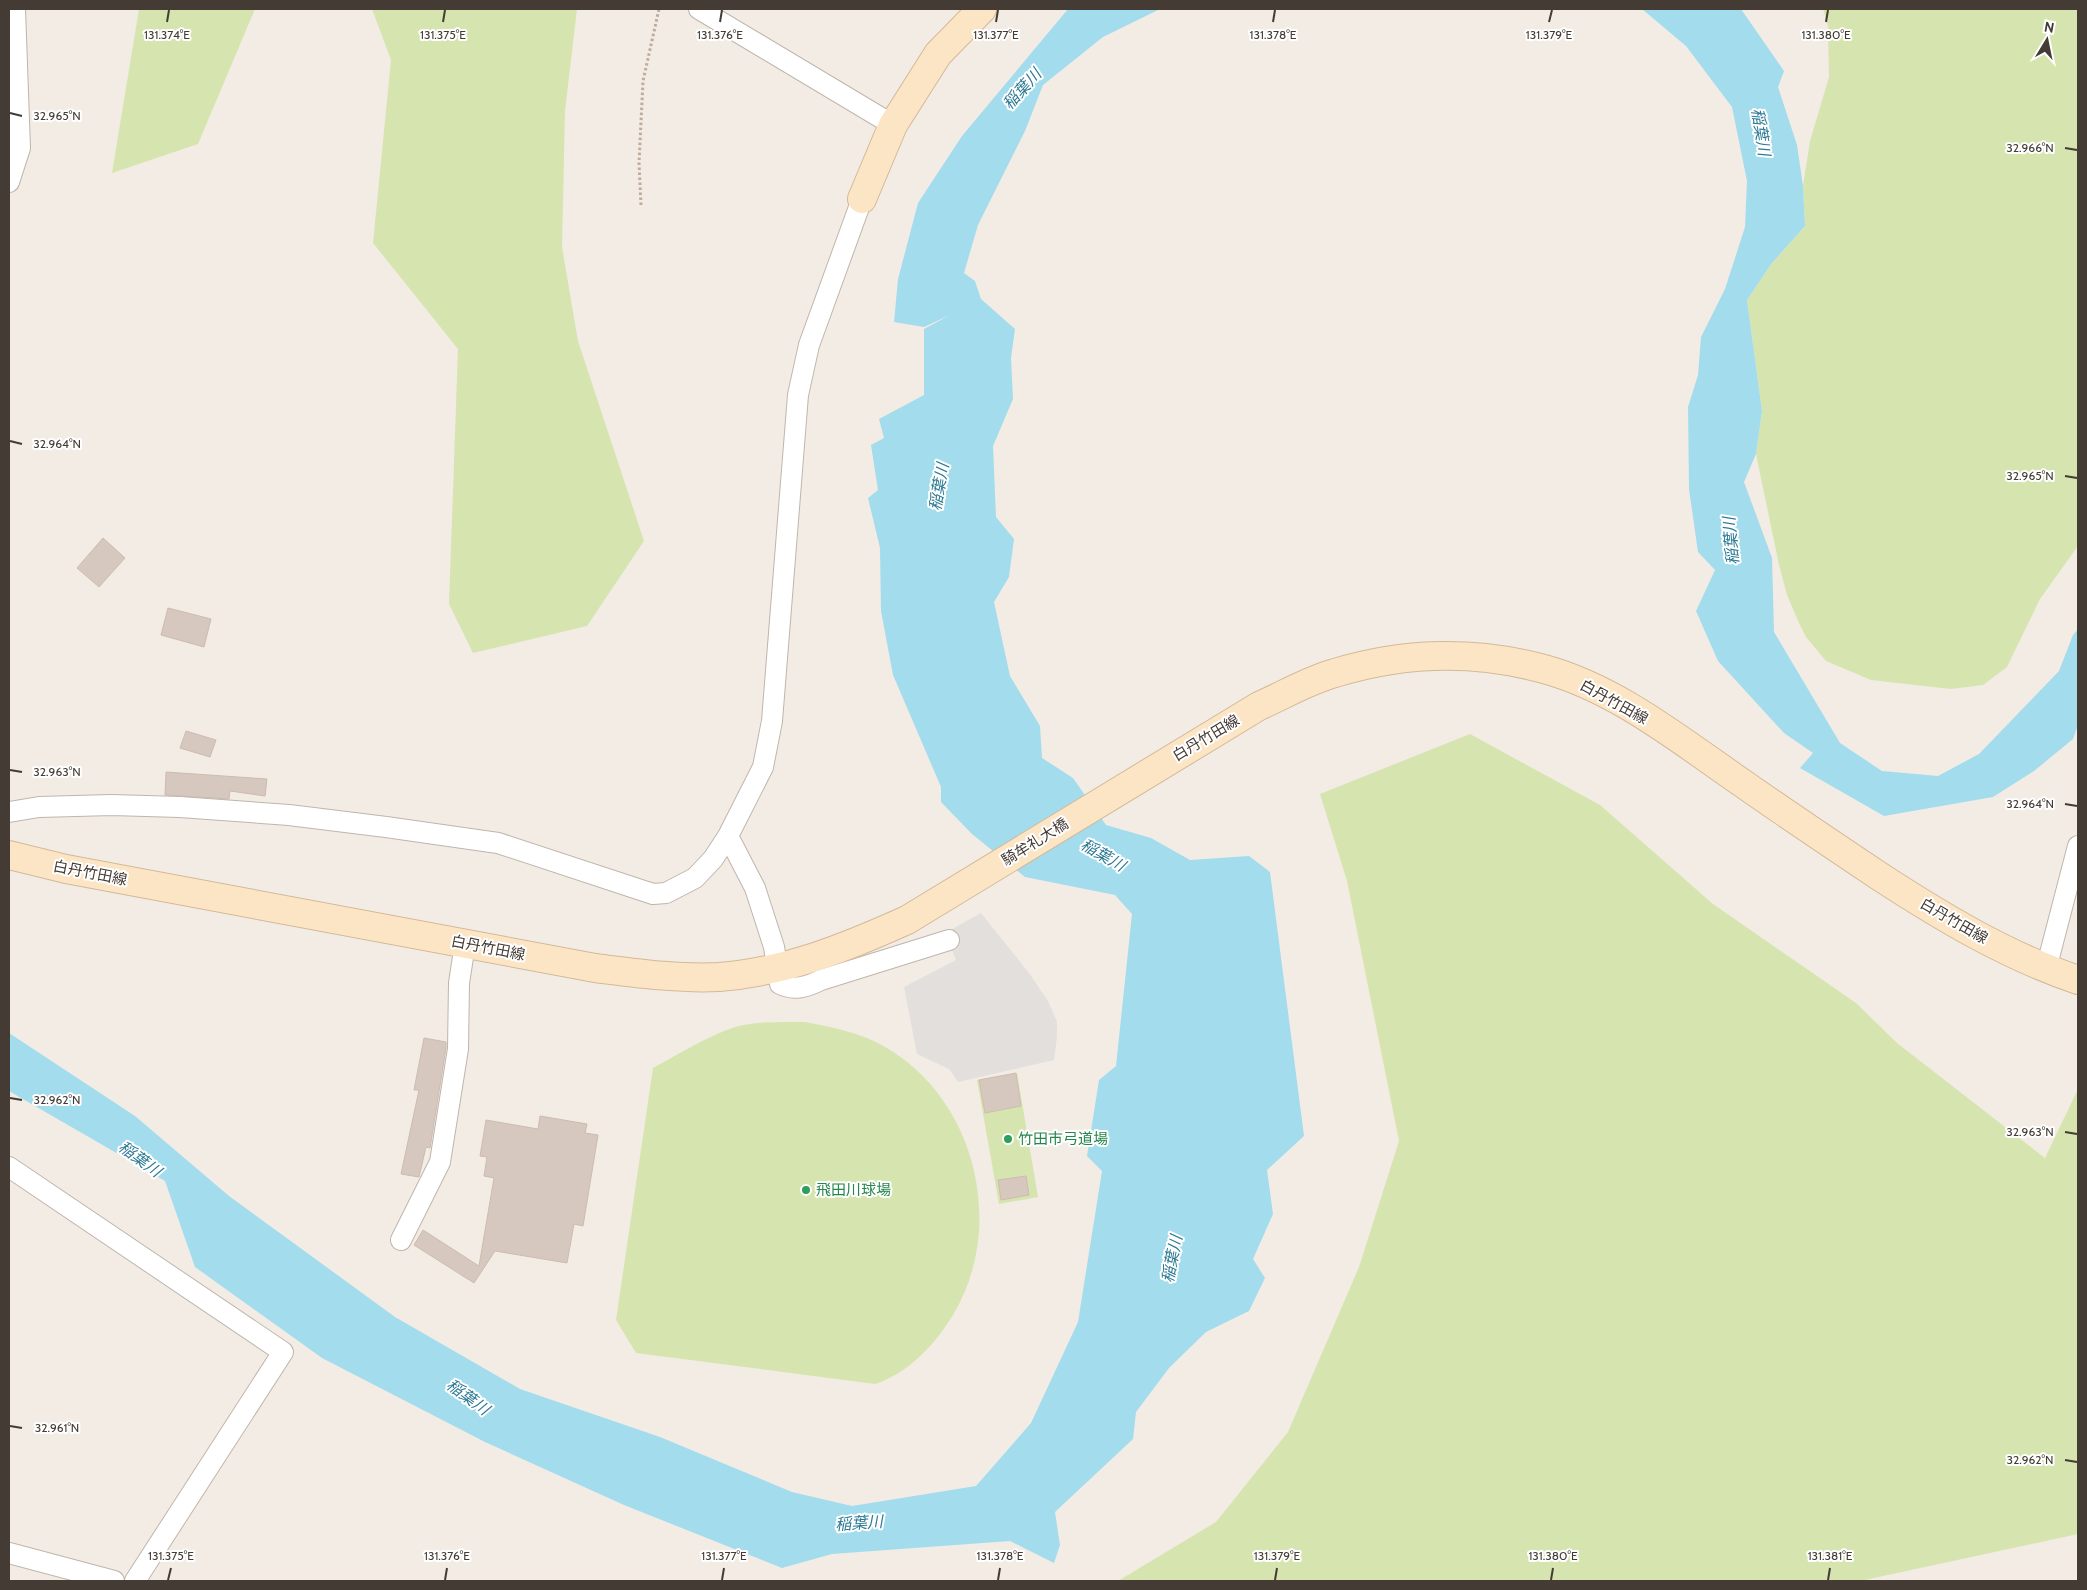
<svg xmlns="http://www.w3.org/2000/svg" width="2087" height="1590" viewBox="0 0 2087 1590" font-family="Cabin,'Noto Sans JP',sans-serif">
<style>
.green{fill:#d6e5af}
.parking{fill:#e3dfdd}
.water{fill:#a3dced}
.building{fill:#d6c8be;stroke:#cdbcae}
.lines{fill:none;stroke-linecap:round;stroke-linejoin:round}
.street-casing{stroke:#c0b5ab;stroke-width:22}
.secondary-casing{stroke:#d3b998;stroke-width:30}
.path{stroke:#beab9a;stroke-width:3;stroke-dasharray:2.5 2.5;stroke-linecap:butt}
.street{stroke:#fff;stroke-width:20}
.secondary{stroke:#fce5c4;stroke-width:28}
.ticks{fill:none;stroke:#443b35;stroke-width:2}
.leisure-dot{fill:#2e9e5b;stroke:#fff;stroke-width:2}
.labels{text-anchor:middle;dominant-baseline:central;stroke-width:4;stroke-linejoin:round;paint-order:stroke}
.street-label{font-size:15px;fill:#443b35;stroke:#fff}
.leisure-label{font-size:15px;fill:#27864d;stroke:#fff;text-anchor:start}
.water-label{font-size:16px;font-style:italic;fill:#2d7a94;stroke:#fff}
.ticks-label{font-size:12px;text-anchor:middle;fill:#443b35;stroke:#fff;stroke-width:4;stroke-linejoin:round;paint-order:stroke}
</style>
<rect width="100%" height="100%" fill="#f2ece5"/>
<path class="green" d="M 139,9 L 255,9 L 198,144 L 112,173 Z
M 372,9 L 577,9 L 565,111 L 562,247 L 578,341 L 644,541 L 587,626 L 473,653 L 449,604 L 458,349 L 373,243 L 391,60 Z
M 1823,9 L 2078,9 L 2078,546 L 2040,599 L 2007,667 L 1983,685 L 1951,689 L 1871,680 L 1826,661 L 1806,637 L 1799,623 L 1787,595 L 1779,565 L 1756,454 L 1762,411 L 1747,300 L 1772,263 L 1805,226 L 1803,186 L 1810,141 L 1829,77 L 1828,26 Z
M 1470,734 L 1600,805 L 1713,904 L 1856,1003 L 1897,1043 L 2045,1158 L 2078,1089 L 2078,1534 L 1860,1581 L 1118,1581 L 1216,1522 L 1288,1432 L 1359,1267 L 1399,1141 L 1347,881 L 1320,794 Z
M 805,1022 C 826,1026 847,1030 867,1038 C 972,1083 1010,1220 953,1315 C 935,1344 909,1373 875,1384 L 636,1353 L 616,1320 L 653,1068 C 677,1055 718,1030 743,1025 C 763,1021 784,1022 805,1022 Z
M 1017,1073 L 1038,1197 L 999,1204 L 977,1080 Z"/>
<path class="parking" d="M 981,913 L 1029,973 L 1048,1001 L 1057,1022 L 1057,1037 L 1054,1060 L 958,1082 L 949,1069 L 917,1054 L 904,987 L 956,960 L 945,933 Z"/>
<path class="water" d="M 1068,9 L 1160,9 L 1103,37 L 1043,85 L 1025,131 L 978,225 L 964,273 L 975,281 L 981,299 L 1015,329 L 1011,358 L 1013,399 L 993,446 L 996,517 L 1014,539 L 1009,577 L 994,602 L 1010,676 L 1040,726 L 1042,758 L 1073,778 L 1106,825 L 1151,838 L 1190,860 L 1249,856 L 1270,872 L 1304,1136 L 1267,1170 L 1273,1214 L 1253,1259 L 1265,1278 L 1249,1311 L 1206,1332 L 1169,1368 L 1136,1412 L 1133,1439 L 1055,1512 L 1060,1545 L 1054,1563 L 1010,1541 L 832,1554 L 782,1568 L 624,1505 L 485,1442 L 322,1358 L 195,1267 L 165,1181 L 9,1091 L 9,1033 L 135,1116 L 229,1196 L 395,1317 L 520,1389 L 660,1437 L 792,1492 L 852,1506 L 976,1486 L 1031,1423 L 1078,1322 L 1102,1171 L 1087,1156 L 1099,1080 L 1116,1066 L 1132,914 L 1115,895 L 1025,877 L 972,834 L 941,802 L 941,787 L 893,675 L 881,611 L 880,548 L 868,498 L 878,490 L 871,445 L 884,438 L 879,419 L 924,395 L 924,329 L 950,315 L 924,327 L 894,322 L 898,279 L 918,203 L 962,136 Z
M 1642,9 L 1741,9 L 1784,71 L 1778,87 L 1797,145 L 1803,186 L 1805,226 L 1772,263 L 1747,300 L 1762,411 L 1756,454 L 1744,482 L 1772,558 L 1774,632 L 1840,743 L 1882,771 L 1938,776 L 1979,754 L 2059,671 L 2073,635 L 2078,629 L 2078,725 L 2073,739 L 2034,771 L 1993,797 L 1884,816 L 1800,768 L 1813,753 L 1784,733 L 1718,661 L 1696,611 L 1715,570 L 1698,552 L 1689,489 L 1688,407 L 1698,375 L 1701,337 L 1725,289 L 1745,227 L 1747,181 L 1732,107 L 1686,46 Z"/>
<path class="building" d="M 103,538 L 125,558 L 99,587 L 77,568 Z
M 168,608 L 211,619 L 204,647 L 161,635 Z
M 186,731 L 216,740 L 210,757 L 180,748 Z
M 166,772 L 267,779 L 265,796 L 230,791 L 229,799 L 165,795 Z
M 424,1038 L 446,1042 L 446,1048 L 430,1148 L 426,1147 L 419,1177 L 401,1174 L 419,1090 L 414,1090 Z
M 1016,1073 L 1021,1106 L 985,1113 L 979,1080 Z
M 540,1116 L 587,1124 L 585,1133 L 598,1135 L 583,1226 L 574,1224 L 567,1263 L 495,1251 L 474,1283 L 414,1245 L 423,1230 L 479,1266 L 494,1178 L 484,1176 L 487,1157 L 480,1156 L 486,1120 L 538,1129 Z
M 1026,1176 L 1029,1195 L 1001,1200 L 998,1180 Z"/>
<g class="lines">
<g class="street-casing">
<path id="street" d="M 699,9 L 893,125
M 9,182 L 20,148 L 15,9
M 9,812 L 39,807 L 112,805 L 180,807 L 289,815 L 386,827 L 498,843 L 653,894 L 666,893 L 695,878 L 713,859 L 728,836 L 763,767 L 772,721 L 798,395 L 809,345 L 862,199
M 728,836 L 755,888 L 774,947 L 780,984 C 794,991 807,987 821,980 L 949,940
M 2046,969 L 2078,846
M 9,1167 L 283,1352 L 135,1581
M 401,1240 L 440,1162 L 458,1049 L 459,983 L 465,944
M 9,1553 L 114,1581"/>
</g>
<g class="secondary-casing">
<path id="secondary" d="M 862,199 L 893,125 L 938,54 L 982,9
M 9,855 L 66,869 L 595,968 C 636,973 678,979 719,977 C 786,972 847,947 907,920 L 1259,706 C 1284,695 1309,680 1335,673 C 1403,652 1475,650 1544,669 C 1614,688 1676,737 1735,778 C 1782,811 1831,844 1879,876 C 1942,917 2007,956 2078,980"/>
</g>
<path class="path" d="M 641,205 L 639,163 L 643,81 L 659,9"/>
<use href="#street" class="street"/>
<use href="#secondary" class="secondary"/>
</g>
<path class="ticks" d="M 167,22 L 169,10M 443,22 L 445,10M 720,22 L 722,10M 996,22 L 998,10M 1273,22 L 1275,10M 1549,22 L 1552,10M 1826,22 L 1828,10M 10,113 L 22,116M 2065,148 L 2077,150M 10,441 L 22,444M 2065,476 L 2077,478M 10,770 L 22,772M 2065,804 L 2077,806M 10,1098 L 22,1100M 2065,1132 L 2077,1134M 10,1426 L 22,1428M 2065,1460 L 2077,1462M 168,1580 L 171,1568M 445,1580 L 447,1568M 722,1580 L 724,1568M 998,1580 L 1000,1568M 1275,1580 L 1277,1568M 1551,1580 L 1553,1568M 1828,1580 L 1830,1568"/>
<g class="leisure-dot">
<circle cx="1008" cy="1139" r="5"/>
<circle cx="806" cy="1190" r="5"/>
</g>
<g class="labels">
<g class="street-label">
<text transform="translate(1614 702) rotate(29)">白丹竹田線</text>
<text transform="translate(1206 738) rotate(-31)">白丹竹田線</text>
<text transform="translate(1035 842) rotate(-32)">騎牟礼大橋</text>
<text transform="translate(90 873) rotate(11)">白丹竹田線</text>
<text transform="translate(1954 921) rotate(30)">白丹竹田線</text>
<text transform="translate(488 948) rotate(11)">白丹竹田線</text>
</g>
<g class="leisure-label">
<text x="1018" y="1139">竹田市弓道場</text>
<text x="816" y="1190">飛田川球場</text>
</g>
<g class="water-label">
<text transform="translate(1022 89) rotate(-48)">稲葉川</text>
<text transform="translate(1761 132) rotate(81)">稲葉川</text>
<text transform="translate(939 487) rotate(-80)">稲葉川</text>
<text transform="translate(1731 541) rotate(-95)">稲葉川</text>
<text transform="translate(1103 855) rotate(30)">稲葉川</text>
<text transform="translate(140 1159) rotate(36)">稲葉川</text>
<text transform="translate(1172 1259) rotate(-79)">稲葉川</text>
<text transform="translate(468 1397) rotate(36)">稲葉川</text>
<text transform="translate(859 1523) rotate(-4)">稲葉川</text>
</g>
</g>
<g class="ticks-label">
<text x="167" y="39">131.374°E</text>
<text x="443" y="39">131.375°E</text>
<text x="720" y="39">131.376°E</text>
<text x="996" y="39">131.377°E</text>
<text x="1273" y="39">131.378°E</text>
<text x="1549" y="39">131.379°E</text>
<text x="1826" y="39">131.380°E</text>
<text x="57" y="120">32.965°N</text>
<text x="2030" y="152">32.966°N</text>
<text x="57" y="448">32.964°N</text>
<text x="2030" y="480">32.965°N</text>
<text x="57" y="776">32.963°N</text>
<text x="2030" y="808">32.964°N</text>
<text x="57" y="1104">32.962°N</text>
<text x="2030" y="1136">32.963°N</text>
<text x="57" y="1432">32.961°N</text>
<text x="2030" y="1464">32.962°N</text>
<text x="171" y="1560">131.375°E</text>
<text x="447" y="1560">131.376°E</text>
<text x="724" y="1560">131.377°E</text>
<text x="1000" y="1560">131.378°E</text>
<text x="1277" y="1560">131.379°E</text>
<text x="1553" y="1560">131.380°E</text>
<text x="1830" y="1560">131.381°E</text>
</g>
<rect width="2087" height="1590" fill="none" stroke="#443b35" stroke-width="20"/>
<g transform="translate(2047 40) rotate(10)" stroke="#ffffff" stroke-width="4" paint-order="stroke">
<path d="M0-4L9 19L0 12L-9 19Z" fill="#443b35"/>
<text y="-8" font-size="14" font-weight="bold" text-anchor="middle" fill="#443b35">N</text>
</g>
</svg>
